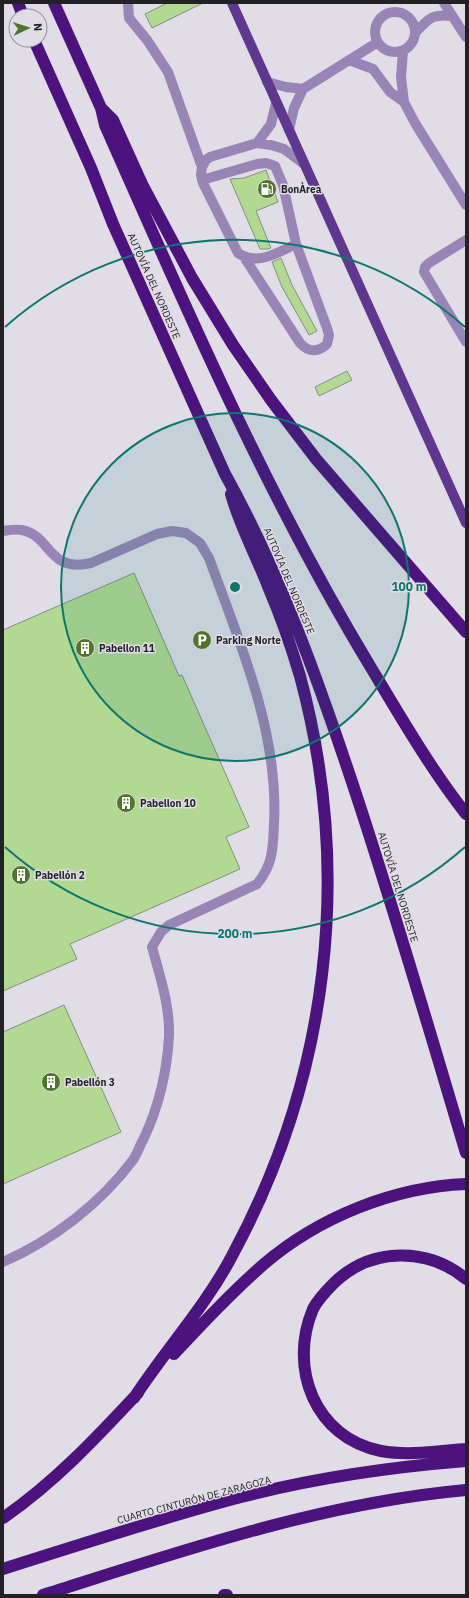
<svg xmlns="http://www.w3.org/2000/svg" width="469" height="1598" viewBox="0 0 469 1598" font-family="'IBM Plex Sans',sans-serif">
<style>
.building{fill:#b2d991;stroke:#878d84}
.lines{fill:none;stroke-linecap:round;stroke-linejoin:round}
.minor{stroke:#9885b6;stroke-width:10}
.major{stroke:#5f378e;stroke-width:10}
.highway{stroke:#4c127e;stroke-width:12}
.ring{fill:none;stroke:#0f766e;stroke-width:2}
.labels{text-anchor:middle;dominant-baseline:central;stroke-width:3;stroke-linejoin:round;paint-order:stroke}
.poi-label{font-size:10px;font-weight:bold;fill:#222125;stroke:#e0dde7;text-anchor:start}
.street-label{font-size:10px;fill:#222125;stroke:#e0dde7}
.centre{fill:#0f766e;stroke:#e0dde7;stroke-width:2}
.ring-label{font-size:12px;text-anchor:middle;font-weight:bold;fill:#0f766e;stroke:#e0dde7;stroke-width:3;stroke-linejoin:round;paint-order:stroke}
</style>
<rect width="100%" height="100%" fill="#e0dde7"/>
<path class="building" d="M 167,3 L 203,3 L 152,28 L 145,14 Z
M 266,170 L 278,202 L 256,211 L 271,248 L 268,249 L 260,249 L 230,179 L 244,178 Z
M 281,258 L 292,285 L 317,331 L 309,335 L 282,287 L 272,262 Z
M 347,371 L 352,380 L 319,396 L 315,387 Z
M 134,573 L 179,676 L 182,675 L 249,827 L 226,837 L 240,869 L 70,944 L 77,959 L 3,991 L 3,630 Z
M 64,1005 L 121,1132 L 3,1184 L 3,1032 Z"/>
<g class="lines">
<path class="minor" d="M 128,3 L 129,18 L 147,40 L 168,72 L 202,167
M 444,3 L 466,37
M375 32a20 20 0 1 1 40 0a20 20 0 1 1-40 0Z
M 416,32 C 429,18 432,14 452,16
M 403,51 L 401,77 L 404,102 L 415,123 L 466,205
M 349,60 L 373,69 L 390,92 L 404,102
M 267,82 L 286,87 L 303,89
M 289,130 L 294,108 L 303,89 L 378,42
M 257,143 L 271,124 L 276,103
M 202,180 L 257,164 L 266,163 L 275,166 L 283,185 L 296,244 L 327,328 L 329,335 L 327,344 C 318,353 308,352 300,343 L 244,257
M 466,240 L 429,263 L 425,267 L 424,272 L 466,342
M 296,244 C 277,253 257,266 238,253 L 203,183 L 201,175 L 202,167 L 206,160 L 210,157 L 257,143 L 271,145 L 284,149 L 304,164
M 3,531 C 9,530 16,529 22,530 C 52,536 47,573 91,563 L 157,534 L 172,531 L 186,533 L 200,543 L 209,558 C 240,644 279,732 274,824 C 273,848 273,865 257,884 L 169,925 L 161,932 L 152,947 C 160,976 170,1006 169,1036 C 167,1072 159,1106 144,1138 C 140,1145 137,1154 133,1160 C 100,1204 53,1240 3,1262"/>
<path class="major" d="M 232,3 L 466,523"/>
<path class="highway" d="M 18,3 L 23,16
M 54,3 L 101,108 L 105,125 C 186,308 266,494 370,666 C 400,716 430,768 466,814
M 34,40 L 91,168 L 113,224 L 225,474 C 279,571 317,677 352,782 C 393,905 429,1029 466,1153
M 101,108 L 113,120 L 142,184 L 192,278 L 233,345 L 271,400 L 316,459 L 466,632
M 466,1279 C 428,1247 371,1247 334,1283 C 326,1291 318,1299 313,1309 C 288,1368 315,1438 381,1451 C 409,1456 439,1451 466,1449
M 174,1354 C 203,1323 232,1292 264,1264 C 319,1217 394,1187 466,1184
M 134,1398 C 166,1349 206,1306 233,1254 C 329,1076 353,872 300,676 C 291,646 281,617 269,589 C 257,557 240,527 231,494
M 3,1518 C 55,1482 96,1438 138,1393
M 3,1569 C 82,1544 161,1518 241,1497 C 314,1478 391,1467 466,1461
M 43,1595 C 182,1551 321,1503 466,1490
M 224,1595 L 227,1595"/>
</g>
<circle cx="235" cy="587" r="174" fill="#0f766e" fill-opacity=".12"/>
<g class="ring">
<circle cx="235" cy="587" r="174"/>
<path d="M465 847A347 347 0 0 1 5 847M5 327A347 347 0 0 1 465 327"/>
</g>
<defs>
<g id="fuel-disc" transform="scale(1)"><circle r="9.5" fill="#50742c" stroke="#e0dde7"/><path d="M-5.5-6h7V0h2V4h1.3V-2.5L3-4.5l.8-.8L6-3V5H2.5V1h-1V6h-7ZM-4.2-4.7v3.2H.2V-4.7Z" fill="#fff"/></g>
<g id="parking-disc" transform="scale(1)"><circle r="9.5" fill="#50742c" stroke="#e0dde7"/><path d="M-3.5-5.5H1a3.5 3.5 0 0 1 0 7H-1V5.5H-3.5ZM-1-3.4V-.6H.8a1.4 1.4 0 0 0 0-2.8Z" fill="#fff"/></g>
<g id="building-disc" transform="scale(1)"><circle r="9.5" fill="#50742c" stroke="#e0dde7"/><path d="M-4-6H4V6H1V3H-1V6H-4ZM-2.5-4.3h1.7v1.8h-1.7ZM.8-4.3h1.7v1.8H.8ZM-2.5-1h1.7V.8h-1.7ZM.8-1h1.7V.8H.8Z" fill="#fff"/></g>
</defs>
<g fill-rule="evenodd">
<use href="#fuel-disc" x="267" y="189"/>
<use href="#parking-disc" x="202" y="640"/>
<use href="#building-disc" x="85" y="648"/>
<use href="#building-disc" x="126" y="803"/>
<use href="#building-disc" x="21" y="875"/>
<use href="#building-disc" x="51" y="1082"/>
</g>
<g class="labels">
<g class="poi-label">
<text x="281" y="189">BonÀrea</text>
<text x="216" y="640">Parking Norte</text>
<text x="99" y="648">Pabellon 11</text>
<text x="140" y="803">Pabellon 10</text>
<text x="35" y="875">Pabellón 2</text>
<text x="65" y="1082">Pabellón 3</text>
</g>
<g class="street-label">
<text transform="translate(154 286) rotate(66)">AUTOVÍA DEL NORDESTE</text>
<text transform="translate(289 581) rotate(67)">AUTOVÍA DEL NORDESTE</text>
<text transform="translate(398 887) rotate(73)">AUTOVÍA DEL NORDESTE</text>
<text transform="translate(194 1500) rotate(-15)">CUARTO CINTURÓN DE ZARAGOZA</text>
</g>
</g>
<circle cx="235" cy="587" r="6" class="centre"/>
<g class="ring-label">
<text x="409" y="591">100 m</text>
<text x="235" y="938">200 m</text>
</g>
<rect width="469" height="1598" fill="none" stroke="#222125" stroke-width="8"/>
<g transform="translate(28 28) rotate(86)"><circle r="19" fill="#e0dde7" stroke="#949299"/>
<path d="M0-3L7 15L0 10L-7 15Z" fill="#50742c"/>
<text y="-6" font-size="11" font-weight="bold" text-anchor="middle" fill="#222125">N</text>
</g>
</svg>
